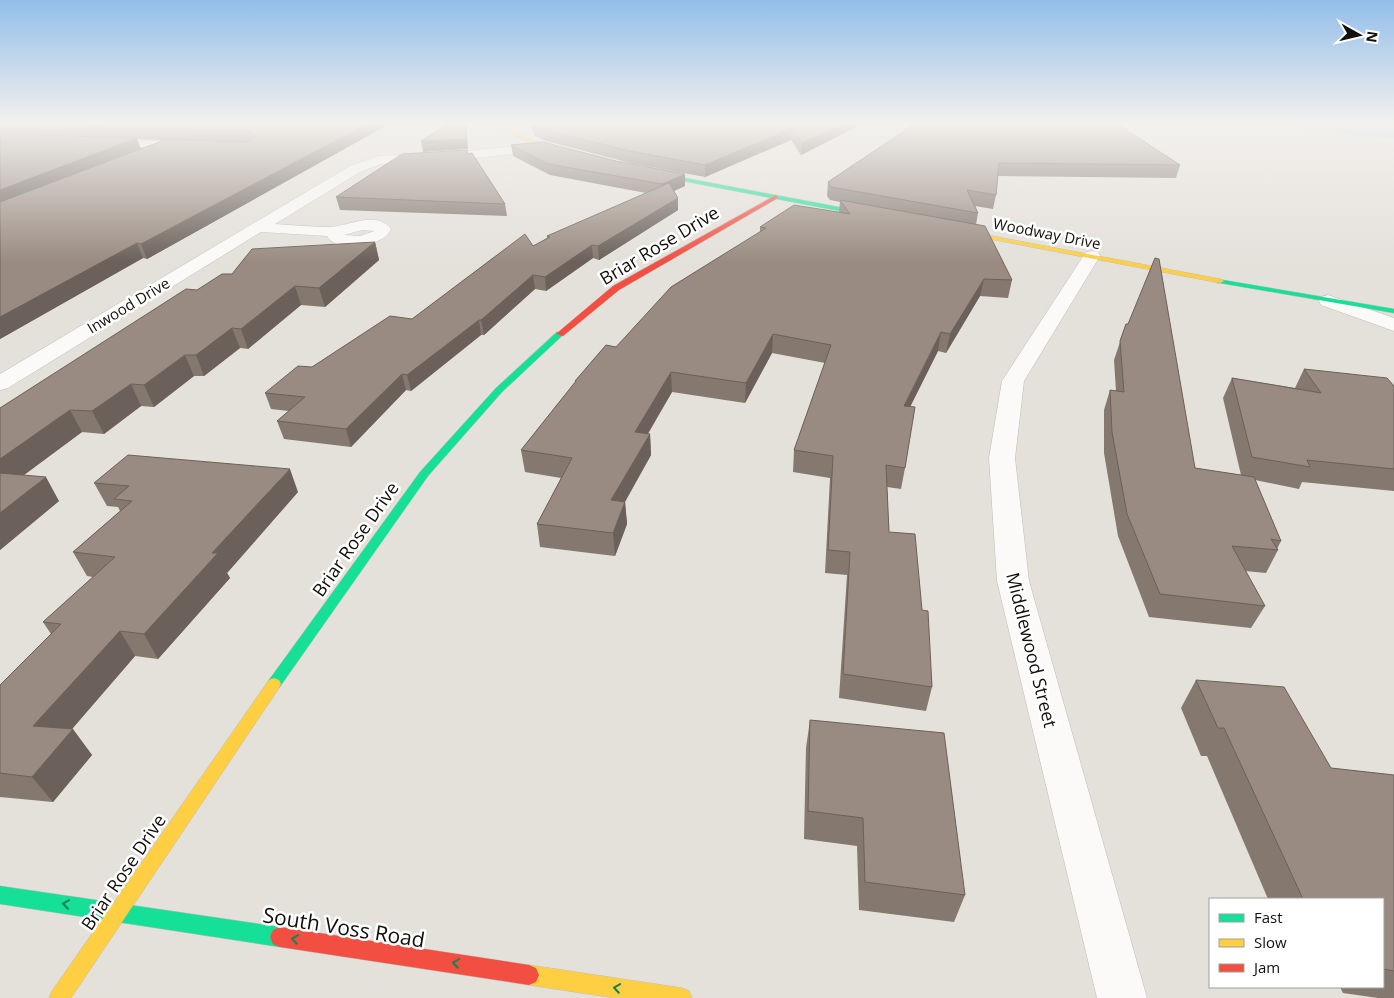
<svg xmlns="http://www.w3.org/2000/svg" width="1394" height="998" viewBox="0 0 1394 998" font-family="'Open Sans',sans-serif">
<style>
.water{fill:#b4ccee}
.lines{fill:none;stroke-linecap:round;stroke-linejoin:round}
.street-casing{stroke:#c0bdb8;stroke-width:1}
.fast-casing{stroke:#c0bdb8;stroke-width:1}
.slow-casing{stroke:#c0bdb8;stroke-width:1}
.jam-casing{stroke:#c0bdb8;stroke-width:1}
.street{fill:#fbfaf9;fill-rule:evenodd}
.fast{fill:#16e098;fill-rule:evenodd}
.slow{fill:#ffcf43;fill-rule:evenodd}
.jam{fill:#f24e42;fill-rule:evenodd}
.wall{fill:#84786f;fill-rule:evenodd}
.shaded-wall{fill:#6b615a}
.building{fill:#998b81;stroke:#6b615a}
.oneway{stroke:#148259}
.labels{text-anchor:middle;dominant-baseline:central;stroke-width:5;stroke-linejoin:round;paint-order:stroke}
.far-street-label{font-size:15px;fill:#110f0c;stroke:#fff}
.street-label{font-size:18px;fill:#110f0c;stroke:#fff}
.near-street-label{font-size:21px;fill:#110f0c;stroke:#fff}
</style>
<rect width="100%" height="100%" fill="#e4e0da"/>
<path class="water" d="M 1218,123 L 1394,124 L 1394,138 L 1369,137 L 1264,123 Z"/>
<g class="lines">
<g class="street-casing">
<path id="street" d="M 101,140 L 191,142 L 197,146 L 191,150 L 97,145 L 95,143 L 97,141 Z
M 547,143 L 553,147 L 551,150 L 466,159 L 381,164 L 360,172 L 275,224 C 293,225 313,227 331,227 C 348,226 377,210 391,229 C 385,247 335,253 327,236 L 261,232 L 8,388 L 0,390 L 0,374 L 350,166 L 379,156 L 466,151 ZM 362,230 L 374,231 L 360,236 L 344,235 Z
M 1092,251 L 1098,252 L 1100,256 L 1024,381 L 1015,458 L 1029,581 L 1147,998 L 1097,998 L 997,581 L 989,458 L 1002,381 L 1086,252 Z
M 1328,295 L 1394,318 L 1394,331 L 1321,305 L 1319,301 L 1321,297 Z"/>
</g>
<g class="fast-casing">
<path id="fast" d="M 648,171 L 876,214 L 879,216 L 876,218 L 646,174 Z
M 1217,279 L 1394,309 L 1394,313 L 1220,283 L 1217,283 Z
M 557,332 L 564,334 L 502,392 L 428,476 L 279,688 L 274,690 L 269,688 L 267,684 L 269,680 L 420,472 L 496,388 Z
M 0,886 L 280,927 L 287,930 L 290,937 L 287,944 L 280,947 L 0,904 Z"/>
</g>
<g class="slow-casing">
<path id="slow" d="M 493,123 L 498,123 L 524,137 L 574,154 L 570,155 L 520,139 Z
M 955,229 L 1220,279 L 1224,281 L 1220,283 L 953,232 L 952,231 Z
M 274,678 L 279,680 L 281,684 L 279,688 L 71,998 L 49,998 L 52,991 L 269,680 Z
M 529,965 L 682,988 L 689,991 L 692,998 L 615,998 L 529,985 L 522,982 L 519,975 L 522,968 Z"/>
</g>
<g class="jam-casing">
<path id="jam" d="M 776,195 L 778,198 L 619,290 L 563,336 L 556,334 L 613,286 Z
M 280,927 L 529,965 L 536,968 L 539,975 L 536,982 L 529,985 L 280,947 L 273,944 L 270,937 L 273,930 Z"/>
</g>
<use href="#street" class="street"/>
<use href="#fast" class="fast"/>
<use href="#slow" class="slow"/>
<use href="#jam" class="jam"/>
</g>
<path class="wall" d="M 0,123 L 391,123 L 147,259 L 143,258 L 0,339 ZM 137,139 L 161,140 L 159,142 L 141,149 Z
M 529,123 L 726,123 L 732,132 L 864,123 L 801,155 L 791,140 L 705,177 L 630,163 L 546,141 L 535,136 Z
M 916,123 L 1116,123 L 1180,165 L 1176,178 L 998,176 L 996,195 L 993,209 L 975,206 L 978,213 L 976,225 L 1012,280 L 1008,298 L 980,296 L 946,353 L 938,351 L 910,407 L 905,468 L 901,489 L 887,487 L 889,532 L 922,610 L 932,687 L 926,711 L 839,698 L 847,575 L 825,573 L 830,478 L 793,472 L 794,450 L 825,363 L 772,353 L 745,403 L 672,392 L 648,434 L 650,434 L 651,455 L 625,502 L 627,524 L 615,556 L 540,547 L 537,524 L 561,478 L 525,472 L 521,450 L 575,383 L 575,381 L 616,347 L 760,232 L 760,227 L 839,212 L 840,202 L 830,200 L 827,196 L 828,182 Z
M 511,145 L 685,186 L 674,191 L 678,210 L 599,260 L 593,258 L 546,291 L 535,289 L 484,335 L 481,335 L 411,391 L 406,390 L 351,447 L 284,439 L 277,421 L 289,411 L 271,409 L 265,393 L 312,367 L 412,319 L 533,246 L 547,238 L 547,236 L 646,193 L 550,175 L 513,156 Z
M 468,154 L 505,204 L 507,216 L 340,210 L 336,197 Z
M 375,242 L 379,260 L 325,307 L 301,305 L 248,349 L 240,348 L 204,376 L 194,376 L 154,407 L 141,406 L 104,434 L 82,432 L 23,475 L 59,501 L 0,550 L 0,408 L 197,290 Z
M 1126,324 L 1195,468 L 1241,475 L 1223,398 L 1232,378 L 1295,388 L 1304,369 L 1394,386 L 1394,491 L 1302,482 L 1299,489 L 1255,480 L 1281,541 L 1277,549 L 1278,550 L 1266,573 L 1245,571 L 1265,606 L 1251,628 L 1149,617 L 1118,536 L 1104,453 L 1104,410 L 1110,390 L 1116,391 L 1114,360 Z
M 94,483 L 298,492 L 227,573 L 230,578 L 158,659 L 135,656 L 72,729 L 92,755 L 53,802 L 0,797 L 0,685 L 51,634 L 43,622 L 93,577 L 87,576 L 73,552 L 120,511 L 118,507 L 107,506 Z
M 1196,680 L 1331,768 L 1394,775 L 1394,998 L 1378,998 L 1343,993 L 1340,987 L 1383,987 L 1383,899 L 1268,899 L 1207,756 L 1201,756 L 1181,708 Z
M 810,720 L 965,895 L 954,922 L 859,910 L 857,846 L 804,839 L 806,748 Z"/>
<path class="shaded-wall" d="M 369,123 L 391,123 L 147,259 L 141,244 Z
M 466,123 L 468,149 L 423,152 L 421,141 Z
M 844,123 L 864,123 L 801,155 L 802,143 Z
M 792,128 L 791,140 L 705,177 L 705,165 Z
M 137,138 L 141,150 L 0,206 L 0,190 Z
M 685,174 L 685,186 L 662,196 L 662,184 Z
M 678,198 L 678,210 L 599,260 L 598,246 Z
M 375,242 L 379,260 L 325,307 L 319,288 Z
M 137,243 L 143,258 L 0,339 L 0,317 Z
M 592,245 L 593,258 L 546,291 L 545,277 Z
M 533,275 L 535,289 L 484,335 L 481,320 Z
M 984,279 L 980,296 L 946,353 L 950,334 Z
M 295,286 L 301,305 L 248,349 L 241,329 Z
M 479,320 L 481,335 L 411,391 L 407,375 Z
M 232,328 L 240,348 L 204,376 L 196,355 Z
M 941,332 L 938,351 L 900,427 L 904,406 Z
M 773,334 L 772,353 L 745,403 L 746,383 Z
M 185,355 L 194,376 L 154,407 L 144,385 Z
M 671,372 L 672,392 L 636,453 L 635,432 Z
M 402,374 L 406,390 L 351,447 L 346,429 Z
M 131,384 L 141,406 L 104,434 L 92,411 Z
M 70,410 L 82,432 L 0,493 L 0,459 Z
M 650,434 L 651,455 L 613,523 L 611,500 Z
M 290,469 L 298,492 L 227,573 L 230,578 L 158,659 L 144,634 L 212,553 Z
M 46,477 L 59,501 L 0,550 L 0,513 Z
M 625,502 L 627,524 L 615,556 L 613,533 Z
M 120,631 L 135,656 L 53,751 L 33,726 Z
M 73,729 L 92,755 L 53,802 L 32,777 Z"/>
<path class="building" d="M 0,123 L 369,123 L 141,244 L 137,243 L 0,317 L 0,202 L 159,142 L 162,139 L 248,142 L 256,136 L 249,131 L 0,124 Z
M 449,123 L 465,123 L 467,139 L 421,141 Z
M 533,123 L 726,123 L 732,132 L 734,123 L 844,123 L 802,143 L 792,128 L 705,165 L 630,151 L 544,130 L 534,125 Z
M 916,123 L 1045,123 L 1069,127 L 1077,123 L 1116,123 L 1180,165 L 999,163 L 996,195 L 967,190 L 978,213 L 831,187 L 828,182 Z
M 0,134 L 137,138 L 0,190 Z
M 543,142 L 616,161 L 685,174 L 662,184 L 548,164 L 511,145 Z
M 467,150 L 468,154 L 472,153 L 505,204 L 336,197 L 402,154 Z
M 669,183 L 678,198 L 598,246 L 592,245 L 545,277 L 533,275 L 481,320 L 479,320 L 407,375 L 402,374 L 346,429 L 277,421 L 305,397 L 265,393 L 298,366 L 312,367 L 390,316 L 412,319 L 525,234 L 533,246 L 550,237 L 547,236 Z
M 840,200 L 985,226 L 1012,280 L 984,279 L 950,334 L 941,332 L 904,406 L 915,407 L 905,468 L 886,465 L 889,532 L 915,534 L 922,610 L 928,611 L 932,687 L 843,674 L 850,552 L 828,550 L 833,456 L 794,450 L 831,345 L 773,334 L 746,383 L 671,372 L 635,432 L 650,434 L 611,500 L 625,502 L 613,533 L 537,524 L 572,458 L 521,450 L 576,381 L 575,381 L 606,345 L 616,347 L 671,287 L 766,228 L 760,227 L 794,205 L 850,214 Z
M 375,242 L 319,288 L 295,286 L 241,329 L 232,328 L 196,355 L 185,355 L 144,385 L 131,384 L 92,411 L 70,410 L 0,459 L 0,408 L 186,289 L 197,290 L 222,274 L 232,274 L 252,249 Z
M 1155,258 L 1159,259 L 1195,468 L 1254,477 L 1281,541 L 1271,539 L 1278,550 L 1232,546 L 1265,606 L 1160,594 L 1127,514 L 1112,432 L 1110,390 L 1124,392 L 1120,341 L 1126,324 L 1128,324 Z
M 1304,369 L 1387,378 L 1394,386 L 1394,469 L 1307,460 L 1310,467 L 1252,457 L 1232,378 L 1321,393 Z
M 128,455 L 290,469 L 212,553 L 218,553 L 144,634 L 120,631 L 33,726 L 73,729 L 32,777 L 0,773 L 0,685 L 61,624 L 43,622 L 115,557 L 73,552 L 132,501 L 114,499 L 129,486 L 94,483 Z
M 0,473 L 46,477 L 0,513 Z
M 1196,680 L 1284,687 L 1331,768 L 1394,775 L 1394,971 L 1383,969 L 1383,899 L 1303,899 L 1224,728 L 1218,728 Z
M 810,720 L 944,733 L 965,895 L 865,882 L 863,818 L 808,811 Z"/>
<defs><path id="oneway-chevron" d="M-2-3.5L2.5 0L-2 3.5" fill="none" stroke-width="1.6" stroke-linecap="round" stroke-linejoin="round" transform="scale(1.25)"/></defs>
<g class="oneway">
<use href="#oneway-chevron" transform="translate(66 904) rotate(-172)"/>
<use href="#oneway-chevron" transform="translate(295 939) rotate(-171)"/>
<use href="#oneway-chevron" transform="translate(456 963) rotate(-171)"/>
<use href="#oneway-chevron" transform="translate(617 988) rotate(-171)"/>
</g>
<linearGradient id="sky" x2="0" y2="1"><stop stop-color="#93beea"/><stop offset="0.47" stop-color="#f3f1ee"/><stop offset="1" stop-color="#f3f1ee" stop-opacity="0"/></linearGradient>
<rect width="1394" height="262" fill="url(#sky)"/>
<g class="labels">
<g class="far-street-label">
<text transform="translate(1047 233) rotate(11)">Woodway Drive</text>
<text transform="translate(128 305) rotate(-31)">Inwood Drive</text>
</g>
<g class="street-label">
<text transform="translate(659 245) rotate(-31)">Briar Rose Drive</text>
<text transform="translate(355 539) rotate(-55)">Briar Rose Drive</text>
<text transform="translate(1032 650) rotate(76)">Middlewood Street</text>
<text transform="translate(123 872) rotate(-56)">Briar Rose Drive</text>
</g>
<g class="near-street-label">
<text transform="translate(344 927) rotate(9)">South Voss Road</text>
</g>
</g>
<rect x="1209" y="898" width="175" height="90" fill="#ffffff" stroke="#a09f9e"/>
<rect x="1219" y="914" width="25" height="8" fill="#16e098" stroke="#a09f9e"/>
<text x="1254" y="923" font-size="15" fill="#110f0c">Fast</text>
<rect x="1219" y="939" width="25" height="8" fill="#ffcf43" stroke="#a09f9e"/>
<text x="1254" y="948" font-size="15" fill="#110f0c">Slow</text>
<rect x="1219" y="964" width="25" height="8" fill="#f24e42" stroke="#a09f9e"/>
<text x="1254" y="973" font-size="15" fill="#110f0c">Jam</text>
<g transform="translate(1359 35) rotate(98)" stroke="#ffffff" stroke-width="4" paint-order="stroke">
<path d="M0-4L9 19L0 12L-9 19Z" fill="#110f0c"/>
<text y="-8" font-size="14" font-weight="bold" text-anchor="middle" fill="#110f0c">N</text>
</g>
</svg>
